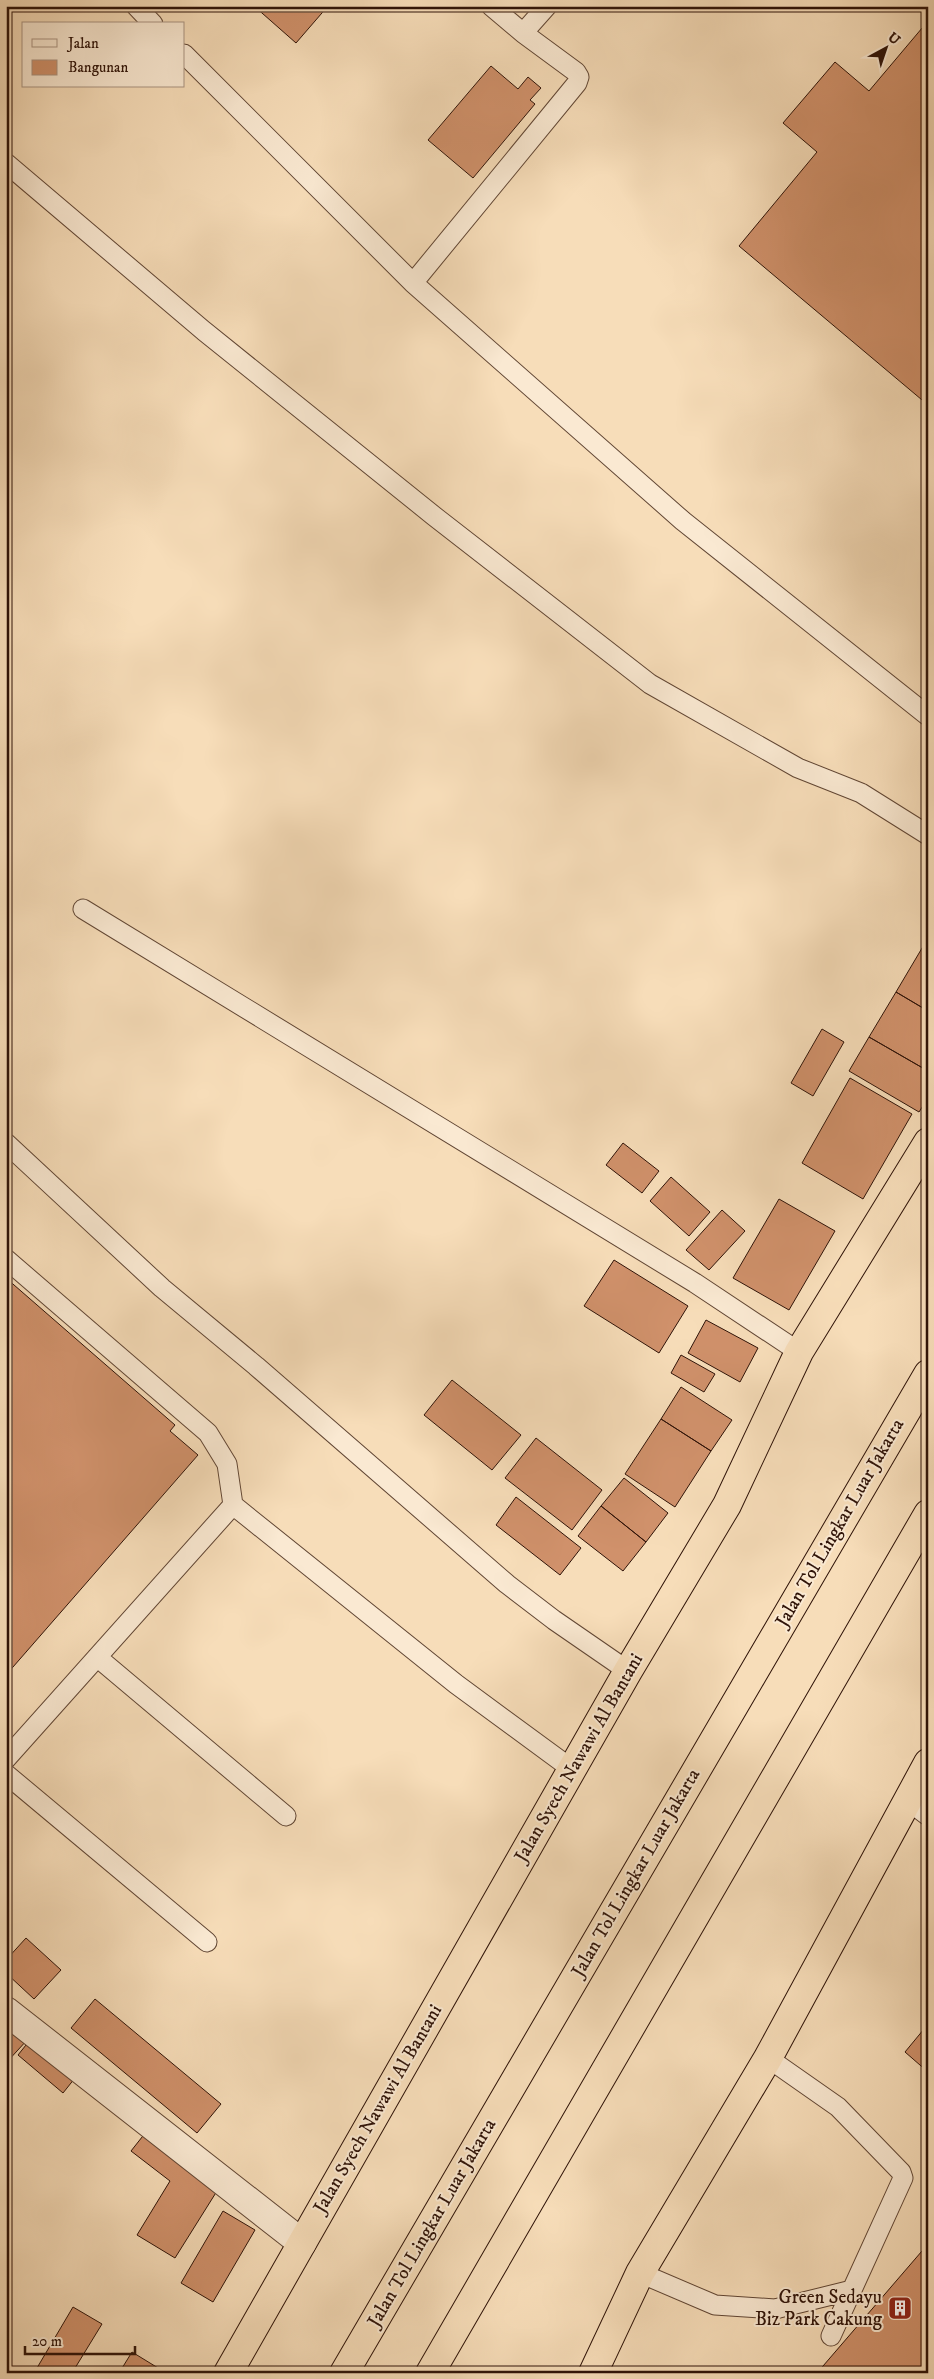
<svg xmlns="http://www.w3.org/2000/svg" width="934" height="2379" viewBox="0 0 934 2379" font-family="'IM FELL DW Pica',serif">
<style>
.building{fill:#d0916b;stroke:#2f1308}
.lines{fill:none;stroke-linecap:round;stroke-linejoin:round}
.lane-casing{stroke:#614634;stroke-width:21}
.street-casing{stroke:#614634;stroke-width:30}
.highway-casing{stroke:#2f1308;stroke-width:30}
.lane{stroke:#fae9d2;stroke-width:19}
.street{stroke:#fae9d2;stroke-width:28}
.highway{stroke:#f7ddb9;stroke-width:28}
.labels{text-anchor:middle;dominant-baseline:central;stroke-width:4;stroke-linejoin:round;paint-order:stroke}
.street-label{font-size:19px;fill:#2f1308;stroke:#fae9d2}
.poi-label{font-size:19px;fill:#2f1308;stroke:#fae9d2;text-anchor:end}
</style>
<rect width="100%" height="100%" fill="#f7ddb9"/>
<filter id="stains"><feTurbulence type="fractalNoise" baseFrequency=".004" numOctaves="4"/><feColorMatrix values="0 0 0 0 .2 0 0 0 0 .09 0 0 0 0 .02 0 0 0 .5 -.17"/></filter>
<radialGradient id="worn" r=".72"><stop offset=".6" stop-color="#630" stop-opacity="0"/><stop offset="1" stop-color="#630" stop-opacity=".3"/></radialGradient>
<path class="building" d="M 254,6 L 328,6 L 296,43 Z
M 928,21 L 928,405 L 739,246 L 817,152 L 783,123 L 835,62 L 869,91 Z
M 491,66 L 518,89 L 528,77 L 541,88 L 530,100 L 535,104 L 473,178 L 428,140 Z
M 928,938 L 928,1011 L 896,992 Z
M 896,992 L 928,1011 L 928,1071 L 869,1037 Z
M 822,1029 L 844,1042 L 813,1096 L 791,1083 Z
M 869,1037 L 928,1071 L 928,1098 L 919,1112 L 849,1071 Z
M 850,1078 L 912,1114 L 863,1199 L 802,1163 Z
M 623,1143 L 659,1171 L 642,1193 L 606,1165 Z
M 671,1177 L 710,1212 L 689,1236 L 650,1201 Z
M 779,1199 L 835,1231 L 789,1310 L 733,1278 Z
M 722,1210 L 745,1231 L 709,1270 L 686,1250 Z
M 614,1260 L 688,1306 L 659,1353 L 584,1306 Z
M 6,1278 L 175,1425 L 170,1431 L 198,1455 L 6,1675 Z
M 706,1320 L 758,1348 L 740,1382 L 688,1353 Z
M 681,1355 L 715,1374 L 704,1392 L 671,1373 Z
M 452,1380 L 521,1435 L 492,1470 L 424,1415 Z
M 681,1387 L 732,1420 L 711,1451 L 661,1419 Z
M 661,1419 L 711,1451 L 675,1507 L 625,1474 Z
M 536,1438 L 602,1490 L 572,1530 L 505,1478 Z
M 624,1478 L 668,1513 L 646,1542 L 601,1506 Z
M 516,1497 L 581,1548 L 560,1575 L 496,1525 Z
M 601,1506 L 646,1542 L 623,1571 L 578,1536 Z
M 26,1938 L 61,1970 L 34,1999 L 6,1973 L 6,1960 Z
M 95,1999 L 221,2104 L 197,2133 L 71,2028 Z
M 6,2019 L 28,2039 L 6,2063 Z
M 924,2029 L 928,2032 L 928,2072 L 905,2052 Z
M 30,2040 L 75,2078 L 63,2093 L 18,2055 Z
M 150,2127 L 222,2183 L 175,2258 L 137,2235 L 170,2181 L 131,2151 Z
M 223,2211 L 255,2230 L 213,2302 L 181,2283 Z
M 928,2244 L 928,2373 L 817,2373 Z
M 73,2307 L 102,2324 L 72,2373 L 34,2373 Z
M 132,2352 L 163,2371 L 162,2373 L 119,2373 Z"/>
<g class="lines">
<g class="lane-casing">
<path id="lane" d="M 136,6 L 153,24
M 491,6 L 523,33
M 184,54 L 413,283 L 683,521 L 928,716
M 6,163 L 204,331 L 434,516 L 650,684 L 798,768 L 861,793 L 928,835
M 413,283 L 577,83 L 579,77 L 576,72 L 523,33 L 547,6
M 83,909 L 695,1283 L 799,1352
M 6,1143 L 162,1288 L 256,1366 L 507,1584 L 554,1620 L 628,1671
M 6,1259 L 208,1433 L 227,1464 L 233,1505 L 456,1684 L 573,1770
M 97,1657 L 286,1816
M 6,1759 L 233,1505
M 6,1774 L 207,1942
M 907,1800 L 928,1816
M 768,2058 L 838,2107 L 901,2172 L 903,2178 L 831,2336
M 640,2273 L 715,2305 L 775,2309 L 852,2290"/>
</g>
<g class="street-casing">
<path id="street" d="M 6,2011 L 302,2243"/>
</g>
<g class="highway-casing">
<path id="highway" d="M 228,2373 L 628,1671 L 727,1505 L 799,1352 L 928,1142
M 344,2373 L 928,1374
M 430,2373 L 928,1514
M 593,2373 L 640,2273 L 768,2058 L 928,1763"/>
</g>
<use href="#lane" class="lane"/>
<use href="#street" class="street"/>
<use href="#highway" class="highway"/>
</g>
<defs>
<g id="building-square" transform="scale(1.25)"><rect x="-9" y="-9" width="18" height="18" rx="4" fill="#8f2418" stroke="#fae9d2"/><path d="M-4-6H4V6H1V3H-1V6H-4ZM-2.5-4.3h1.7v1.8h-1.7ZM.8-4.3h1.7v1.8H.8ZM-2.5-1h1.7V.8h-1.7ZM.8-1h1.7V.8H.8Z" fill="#fff"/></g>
</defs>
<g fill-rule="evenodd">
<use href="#building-square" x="900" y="2308"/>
</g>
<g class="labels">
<g class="street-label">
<text transform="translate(840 1523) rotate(-60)">Jalan Tol Lingkar Luar Jakarta</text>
<text transform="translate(579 1758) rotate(-60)">Jalan Syech Nawawi Al Bantani</text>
<text transform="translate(636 1873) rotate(-60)">Jalan Tol Lingkar Luar Jakarta</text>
<text transform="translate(378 2109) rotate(-60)">Jalan Syech Nawawi Al Bantani</text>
<text transform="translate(432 2223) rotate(-60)">Jalan Tol Lingkar Luar Jakarta</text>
</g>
<g class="poi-label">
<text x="882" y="2297">Green Sedayu<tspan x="882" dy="22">Biz Park Cakung</tspan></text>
</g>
</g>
<rect width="934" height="2379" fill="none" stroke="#f7ddb9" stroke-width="25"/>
<rect x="8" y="8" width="919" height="2364" fill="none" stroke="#2f1308" stroke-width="2.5"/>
<rect x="12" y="12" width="909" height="2354" fill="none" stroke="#2f1308"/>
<rect x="22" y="22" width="162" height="65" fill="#fae9d2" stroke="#a99381"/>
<rect x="32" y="39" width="25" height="8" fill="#fae9d2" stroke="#a99381"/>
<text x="68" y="48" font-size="15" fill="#2f1308">Jalan</text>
<rect x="32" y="60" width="25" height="15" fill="#d0916b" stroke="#a99381"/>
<text x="68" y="72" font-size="15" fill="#2f1308">Bangunan</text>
<g transform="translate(886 48) rotate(40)" stroke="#fae9d2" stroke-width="4" paint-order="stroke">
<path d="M0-4L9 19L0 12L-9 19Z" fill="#2f1308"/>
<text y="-8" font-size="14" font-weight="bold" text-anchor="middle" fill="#2f1308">U</text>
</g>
<path d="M25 2346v8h110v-8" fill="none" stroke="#2f1308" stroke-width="2.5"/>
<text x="32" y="2346" font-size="15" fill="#2f1308" stroke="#fae9d2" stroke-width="4" paint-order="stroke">20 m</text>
<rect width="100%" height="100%" filter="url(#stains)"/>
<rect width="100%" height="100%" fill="url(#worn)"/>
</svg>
